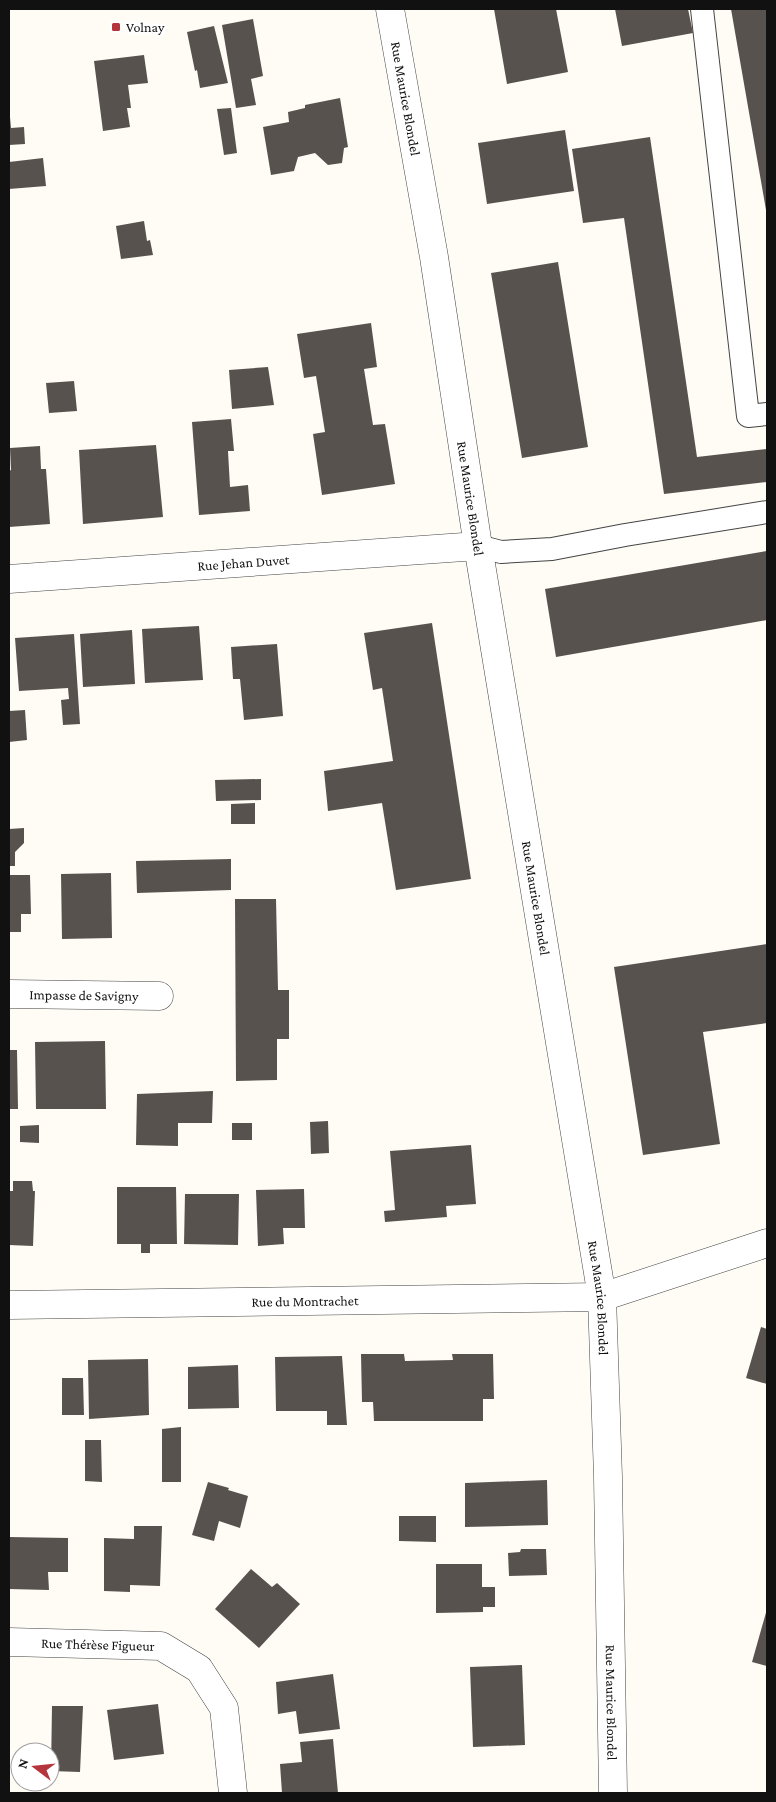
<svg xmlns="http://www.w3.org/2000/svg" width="776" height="1802" viewBox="0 0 776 1802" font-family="'Crimson Pro',serif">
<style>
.building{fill:#58524e}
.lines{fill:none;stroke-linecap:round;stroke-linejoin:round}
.service-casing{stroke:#444;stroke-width:24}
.minor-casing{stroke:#444;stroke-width:29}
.service{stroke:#fff;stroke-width:22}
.minor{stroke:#fff;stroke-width:28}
.poi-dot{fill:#b4353c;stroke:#fff;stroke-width:2}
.labels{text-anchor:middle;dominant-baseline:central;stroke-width:5;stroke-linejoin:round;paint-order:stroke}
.poi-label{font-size:14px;fill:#111;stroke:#fff;text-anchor:start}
.street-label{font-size:14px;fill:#111;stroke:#fff}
</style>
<rect width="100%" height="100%" fill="#fefcf5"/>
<path class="building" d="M 494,9 L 556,9 L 568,72 L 507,84 Z
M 615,9 L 688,9 L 693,33 L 622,46 Z
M 731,9 L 767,9 L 767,210 L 766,210 Z
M 253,19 L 263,76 L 251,79 L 256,105 L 236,108 L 222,25 Z
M 214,26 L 228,83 L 200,88 L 197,70 L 195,71 L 187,32 Z
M 144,55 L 148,83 L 128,85 L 131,108 L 127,108 L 130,127 L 103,131 L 94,61 Z
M 340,98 L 348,147 L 344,148 L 342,163 L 328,165 L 315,153 L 298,157 L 294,171 L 271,175 L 263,127 L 289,122 L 288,112 L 305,108 L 305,105 Z
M 231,108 L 237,153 L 224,155 L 217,109 Z
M 9,117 L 10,117 L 11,128 L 24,127 L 25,144 L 9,145 Z
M 565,130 L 574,191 L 487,204 L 478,143 Z
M 650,137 L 697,457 L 767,449 L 767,482 L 664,494 L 624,218 L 583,223 L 572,149 Z
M 43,158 L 46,186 L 9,189 L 9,162 Z
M 144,221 L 147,241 L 150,240 L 153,255 L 121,259 L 116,226 Z
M 558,262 L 588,447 L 522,458 L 491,273 Z
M 371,323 L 377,367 L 364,369 L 373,425 L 385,424 L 395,484 L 322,495 L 313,434 L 325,432 L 316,376 L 304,378 L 297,334 Z
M 268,367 L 274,405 L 232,409 L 229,370 Z
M 74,381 L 77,411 L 49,413 L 46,383 Z
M 231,419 L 234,451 L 228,451 L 230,487 L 248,485 L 250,511 L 199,515 L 192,422 Z
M 156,445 L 163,517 L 83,524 L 79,450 Z
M 40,446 L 41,469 L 46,469 L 50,524 L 9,527 L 9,471 L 11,470 L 10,448 Z
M 767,551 L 767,620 L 556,657 L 545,589 Z
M 432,623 L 471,879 L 396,890 L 382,803 L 328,811 L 324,771 L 393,761 L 382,688 L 373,690 L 364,633 Z
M 199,626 L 203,680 L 145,683 L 142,629 Z
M 132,630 L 135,684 L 83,687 L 80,634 Z
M 74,634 L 80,724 L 63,725 L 61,700 L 69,699 L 68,688 L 19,691 L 15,638 Z
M 277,644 L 283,716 L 244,720 L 240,679 L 233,679 L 231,647 Z
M 25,710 L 27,740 L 9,742 L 9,711 Z
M 261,779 L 261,800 L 216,801 L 215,780 Z
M 255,803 L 255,824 L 231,824 L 231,804 Z
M 24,828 L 24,843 L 15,852 L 15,866 L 9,866 L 9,829 Z
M 231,859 L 231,890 L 137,893 L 136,861 Z
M 111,873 L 112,938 L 62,939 L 61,874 Z
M 9,875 L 30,875 L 31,914 L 21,914 L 21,932 L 9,932 Z
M 235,899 L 276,899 L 278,990 L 289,990 L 289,1039 L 277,1039 L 277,1080 L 236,1081 Z
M 767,944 L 767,1023 L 703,1032 L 720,1144 L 643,1155 L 614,967 Z
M 105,1041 L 106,1109 L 36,1109 L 35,1042 Z
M 9,1050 L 17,1050 L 18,1109 L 9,1109 Z
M 213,1091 L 212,1123 L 178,1123 L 178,1146 L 136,1145 L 137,1094 Z
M 328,1121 L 329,1153 L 311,1154 L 310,1122 Z
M 232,1123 L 252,1123 L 252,1140 L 232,1140 Z
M 39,1125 L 39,1143 L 20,1142 L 20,1126 Z
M 471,1145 L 476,1204 L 446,1206 L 447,1217 L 385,1222 L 384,1211 L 395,1210 L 390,1151 Z
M 13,1181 L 32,1181 L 33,1191 L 35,1191 L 33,1246 L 9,1245 L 9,1191 L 13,1191 Z
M 117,1187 L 176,1187 L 177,1244 L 150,1244 L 150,1253 L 141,1253 L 141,1244 L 117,1244 Z
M 304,1189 L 305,1228 L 283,1228 L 284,1244 L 258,1246 L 256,1190 Z
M 185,1194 L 239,1194 L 238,1245 L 184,1244 Z
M 761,1327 L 767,1329 L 767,1384 L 746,1378 Z
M 361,1354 L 404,1354 L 405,1361 L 453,1360 L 452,1354 L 493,1354 L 494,1399 L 483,1399 L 483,1421 L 374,1421 L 373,1402 L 362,1402 Z
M 342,1356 L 347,1425 L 327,1425 L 327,1411 L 276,1411 L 275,1357 Z
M 148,1359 L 149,1415 L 89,1419 L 88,1360 Z
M 238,1365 L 239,1408 L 188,1409 L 188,1367 Z
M 62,1378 L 83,1378 L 84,1415 L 62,1415 Z
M 181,1427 L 181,1482 L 162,1482 L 162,1429 Z
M 85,1440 L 101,1440 L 102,1482 L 85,1481 Z
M 547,1480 L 548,1525 L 465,1527 L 465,1483 Z
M 208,1482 L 229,1488 L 228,1490 L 248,1496 L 240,1528 L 219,1521 L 214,1541 L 192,1535 Z
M 399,1516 L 436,1516 L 436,1542 L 399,1541 Z
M 134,1526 L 162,1526 L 160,1586 L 130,1585 L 130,1592 L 104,1591 L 104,1538 L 134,1539 Z
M 9,1537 L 68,1538 L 68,1572 L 48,1572 L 49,1590 L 9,1589 Z
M 521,1549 L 546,1549 L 547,1575 L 509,1576 L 508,1553 L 520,1552 Z
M 436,1564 L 482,1564 L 482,1587 L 495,1587 L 495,1607 L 483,1607 L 483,1612 L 436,1613 Z
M 251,1569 L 272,1587 L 277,1583 L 300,1604 L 259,1648 L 215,1609 Z
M 767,1609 L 767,1666 L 752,1662 Z
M 522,1665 L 525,1745 L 473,1747 L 470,1667 Z
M 333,1674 L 340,1729 L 299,1734 L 296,1711 L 278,1714 L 276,1682 Z
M 158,1704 L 164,1754 L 114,1760 L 107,1710 Z
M 52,1706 L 83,1706 L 80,1772 L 51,1771 Z
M 333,1739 L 338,1793 L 282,1793 L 280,1764 L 302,1762 L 300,1742 Z"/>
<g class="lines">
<g class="service-casing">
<path id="service" d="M 702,9 L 748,416 L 767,414
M 478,546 L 501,552 L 552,549 L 625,535 L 767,512"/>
</g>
<g class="minor-casing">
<g id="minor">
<path id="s1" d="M 390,9 L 434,257 L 478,546 L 602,1297 L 608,1477 L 613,1793"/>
<path id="s2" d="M 9,579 L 478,546"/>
<path id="s3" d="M 9,994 L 159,996"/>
<path id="s4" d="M 9,1305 L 602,1297 L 767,1243"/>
<path id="s5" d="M 9,1642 L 161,1646 L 199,1669 L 224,1708 L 233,1793"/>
</g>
</g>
<use href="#service" class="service"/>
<use href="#minor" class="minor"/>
</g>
<rect class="poi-dot" x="111" y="22" width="10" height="10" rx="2.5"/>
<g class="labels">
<g class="poi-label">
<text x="126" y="27">Volnay</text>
</g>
<g class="street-label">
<text stroke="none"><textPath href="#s1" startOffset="91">Rue Maurice Blondel</textPath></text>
<text stroke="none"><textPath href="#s1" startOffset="496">Rue Maurice Blondel</textPath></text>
<text stroke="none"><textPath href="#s2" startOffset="235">Rue Jehan Duvet</textPath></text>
<text stroke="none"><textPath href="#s1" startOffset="901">Rue Maurice Blondel</textPath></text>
<text stroke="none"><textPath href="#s3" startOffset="75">Impasse de Savigny</textPath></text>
<text stroke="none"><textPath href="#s1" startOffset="1306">Rue Maurice Blondel</textPath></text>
<text stroke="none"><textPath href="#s4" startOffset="296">Rue du Montrachet</textPath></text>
<text stroke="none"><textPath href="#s5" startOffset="89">Rue Thérèse Figueur</textPath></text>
<text stroke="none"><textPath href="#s1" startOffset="1711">Rue Maurice Blondel</textPath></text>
</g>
</g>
<rect width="776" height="1802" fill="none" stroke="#111111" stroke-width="20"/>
<g transform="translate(35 1767) rotate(286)"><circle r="24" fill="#ffffff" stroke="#a0a0a0"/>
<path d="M0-4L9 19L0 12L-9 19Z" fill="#b4353c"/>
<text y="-8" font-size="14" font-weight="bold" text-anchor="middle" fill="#111111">N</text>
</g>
</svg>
